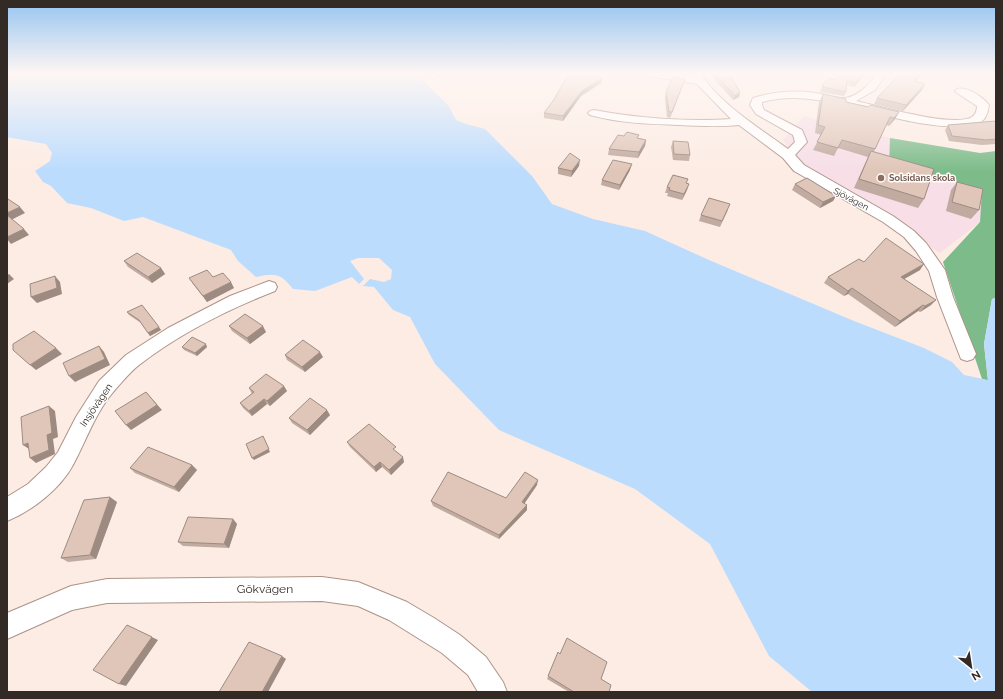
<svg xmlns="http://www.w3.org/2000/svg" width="1003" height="699" viewBox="0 0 1003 699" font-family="Raleway,sans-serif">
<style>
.education{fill:#f7dee7}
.forest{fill:#7dbc8a}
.water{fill:#bcdcfe}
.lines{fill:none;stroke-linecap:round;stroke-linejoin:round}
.minor-casing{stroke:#ac9388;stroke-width:2}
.minor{fill:#fff;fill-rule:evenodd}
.wall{fill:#c1aa9f}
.shaded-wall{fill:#9d8b82}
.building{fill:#e0c6b9;stroke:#9d8b82}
.education-dot{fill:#8d6e63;stroke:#fff;stroke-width:1.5}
.labels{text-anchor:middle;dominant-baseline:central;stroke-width:3;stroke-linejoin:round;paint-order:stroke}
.far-education-label{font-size:9px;font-weight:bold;fill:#785e54;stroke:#fff;text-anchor:start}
.far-street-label{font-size:9px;fill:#342a25;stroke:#fff}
.street-label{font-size:10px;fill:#342a25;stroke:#fff}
.near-street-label{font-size:12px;fill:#342a25;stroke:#fff}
</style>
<rect width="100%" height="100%" fill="#fcece4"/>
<path class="education" d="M 804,116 L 890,138 L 889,165 L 983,189 L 980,222 L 940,253 L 804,167 L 783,140 Z"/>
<path class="forest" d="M 890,138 L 980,153 L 996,151 L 996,298 L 992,299 L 984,344 L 988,381 L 982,379 L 943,262 L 980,222 L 982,189 L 889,165 Z"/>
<path class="water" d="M 7,73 L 415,73 L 448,105 L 456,120 L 466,124 L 485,129 L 532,176 L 552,204 L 593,219 L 645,231 L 709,260 L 854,321 L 924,348 L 952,362 L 964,375 L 988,380 L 984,344 L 992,299 L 996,298 L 996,692 L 812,692 L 769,656 L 710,544 L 635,489 L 499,430 L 435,364 L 410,317 L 393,310 L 374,287 L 363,286 L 370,279 L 384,282 L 391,279 L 392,270 L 379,258 L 358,258 L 350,261 L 364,279 L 359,284 L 352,277 L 315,291 L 293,289 C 280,273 276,273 256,277 L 238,261 L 231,250 L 143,217 L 124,221 L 91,208 L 67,203 L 51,186 L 43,182 L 35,171 L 50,161 L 52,153 L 46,144 L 7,137 Z"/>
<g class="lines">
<g class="minor-casing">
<path id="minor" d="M 644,73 L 667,73 L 692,76 L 690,73 L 700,73 C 720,104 758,127 788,149 L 795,142 L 793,135 L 756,114 L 750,105 L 753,98 C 773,92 794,90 815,93 C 824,94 834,98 843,98 C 857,98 870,84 877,73 L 887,73 L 875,90 L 856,101 C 879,106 953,128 972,117 C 976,114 977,110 977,106 L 957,93 L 955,91 L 957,89 C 967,86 983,97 989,105 C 988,112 986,120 979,123 C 943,137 857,106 817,100 C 799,97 780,97 762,102 L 762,105 L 764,110 L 802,130 L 807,142 L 795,155 L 804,165 L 893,216 L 914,231 L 926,243 L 945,270 L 953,297 L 976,354 L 973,359 L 967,361 L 961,359 L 937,297 L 929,271 L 916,251 L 904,237 L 883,222 L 794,171 L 783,158 L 739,125 C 719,127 699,126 678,125 C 648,124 619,123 590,115 L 588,113 L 590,111 L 594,110 C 636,118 688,122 731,119 L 697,84 L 649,76 Z
M 988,73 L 996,73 L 996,77 L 989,75 Z
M 269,281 L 275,283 L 277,287 L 275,291 C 229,309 179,334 139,365 C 130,372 122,382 114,391 C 96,411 86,441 73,465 C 60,489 32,511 7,521 L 7,497 L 28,484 L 46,467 L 58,452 L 76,417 L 99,381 L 126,355 L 168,328 L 230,296 Z
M 322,577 L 358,582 L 407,602 L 434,618 L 460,635 L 486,657 L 503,682 L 507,692 L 478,692 L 468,675 L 442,653 L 389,620 L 358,606 L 322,601 L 107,603 L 72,610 L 7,639 L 7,613 L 71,586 L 107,579 Z"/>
</g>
<use href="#minor" class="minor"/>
</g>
<path class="wall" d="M 432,73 L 455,73 L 438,77 Z
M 491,73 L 505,73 L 496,76 Z
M 711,73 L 729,73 L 740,92 L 739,97 L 733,100 L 714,79 Z
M 842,73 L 865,73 L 864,75 L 854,87 L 847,85 L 846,92 L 844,96 L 820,92 L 821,89 L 823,84 L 836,80 Z
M 923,73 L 915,81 L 922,90 L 903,111 L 874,104 L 877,98 Z
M 602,78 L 601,83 L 581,96 L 563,121 L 544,118 L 544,113 Z
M 683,85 L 670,118 L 667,117 L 665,98 L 666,92 Z
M 823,94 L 846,102 L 899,112 L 895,119 L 889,126 L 886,125 L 874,151 L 924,199 L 918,208 L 854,188 L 868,157 L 838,148 L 834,156 L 813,150 L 821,135 L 815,133 L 819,102 Z
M 996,117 L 996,144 L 982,145 L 949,141 L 945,130 L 948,125 L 996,121 Z
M 624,136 L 638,138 L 646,140 L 645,146 L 638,158 L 608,155 L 609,149 Z
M 673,141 L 690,155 L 689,161 L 673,160 L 671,147 Z
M 579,166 L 571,177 L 558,174 L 558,168 Z
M 630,170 L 619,190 L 601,185 L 602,180 Z
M 957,182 L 979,210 L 971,219 L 946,211 L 951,190 Z
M 687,183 L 687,190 L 682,200 L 667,196 L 668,193 L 665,193 L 667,187 Z
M 795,184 L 836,196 L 833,201 L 820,208 L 792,190 Z
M 728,210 L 720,227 L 699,221 L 701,215 Z
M 124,261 L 161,268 L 165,274 L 152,283 L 128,267 Z
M 864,262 L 920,270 L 904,279 L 931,305 L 920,312 L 918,311 L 895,327 L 848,294 L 844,296 L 824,283 L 828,277 Z
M 213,277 L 234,288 L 207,302 L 193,284 L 189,278 Z
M 127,312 L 161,330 L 150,336 L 141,323 L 129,315 Z
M 229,326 L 266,332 L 250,344 L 232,331 Z
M 182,347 L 207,347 L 197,356 L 184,350 Z
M 285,355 L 323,357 L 305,372 L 287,360 Z
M 249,388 L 287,391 L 270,406 L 267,404 L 252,416 L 243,408 L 240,403 L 252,394 Z
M 330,415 L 310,435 L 292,423 L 289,418 Z
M 347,442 L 397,452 L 404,462 L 391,475 L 382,467 L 376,472 L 350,447 Z
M 192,465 L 197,470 L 179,492 L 135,473 L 130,468 Z
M 537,485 L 524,504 L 527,505 L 527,510 L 499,539 L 433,506 L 431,501 L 506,498 Z
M 117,502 L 96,559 L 68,562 L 61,558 Z
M 233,519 L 237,524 L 229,548 L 183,546 L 178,542 Z
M 558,652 L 601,679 L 609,692 L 569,692 L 547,679 Z"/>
<path class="shaded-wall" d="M 438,73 L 455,73 L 438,77 Z
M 496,73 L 505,73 L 496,76 Z
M 865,73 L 864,75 L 854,87 L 856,82 Z
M 921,73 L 923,73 L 911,86 L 914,81 Z
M 602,78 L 601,83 L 581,96 L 563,121 L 563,116 L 582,91 Z
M 685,79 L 683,85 L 670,118 L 672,112 Z
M 925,84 L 922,90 L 903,111 L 906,105 Z
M 740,92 L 739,97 L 733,100 L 735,96 Z
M 899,112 L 895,119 L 889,126 L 894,118 Z
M 646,140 L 645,146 L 638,158 L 639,152 Z
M 580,160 L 579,166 L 571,177 L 572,171 Z
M 632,164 L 630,170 L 619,190 L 620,185 Z
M 689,184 L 687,190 L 682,200 L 684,194 Z
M 836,196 L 833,201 L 820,208 L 823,202 Z
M 20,207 L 25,213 L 11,220 L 7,215 L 7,213 Z
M 24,229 L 29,235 L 11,244 L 7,239 L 7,237 Z
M 924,264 L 920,270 L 897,283 L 901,277 Z
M 161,268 L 165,274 L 152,283 L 148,277 Z
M 9,274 L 14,279 L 7,284 L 7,275 Z
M 55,276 L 60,282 L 62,294 L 37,303 L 31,297 Z
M 231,282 L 234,288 L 207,302 L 203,296 Z
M 852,288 L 848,294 L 844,296 L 848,291 Z
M 936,300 L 931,305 L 920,312 L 925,306 Z
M 923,305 L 918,311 L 895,327 L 900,321 Z
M 263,326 L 266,332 L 250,344 L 247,338 Z
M 159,327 L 161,330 L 150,336 L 148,333 Z
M 206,344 L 207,347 L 197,356 L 195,353 Z
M 99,346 L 104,352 L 110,365 L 75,382 L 69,376 Z
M 56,348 L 62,354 L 36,370 L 30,365 Z
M 320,352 L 323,357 L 305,372 L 302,367 Z
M 284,386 L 287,391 L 270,406 L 267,401 Z
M 146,392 L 162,410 L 131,430 L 126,425 Z
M 264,399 L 267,404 L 252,416 L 249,411 Z
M 49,406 L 55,411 L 58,437 L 53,439 L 55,454 L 36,463 L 30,458 L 47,435 Z
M 327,410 L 330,415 L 310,435 L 307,430 Z
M 263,436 L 270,452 L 254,460 L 252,458 Z
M 28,443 L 29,449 L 23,445 Z
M 403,457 L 404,462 L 391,475 L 389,470 Z
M 380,462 L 382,467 L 376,472 L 374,467 Z
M 192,465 L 197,470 L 179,492 L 174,487 Z
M 538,480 L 537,485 L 522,507 L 522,502 Z
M 110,497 L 117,502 L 96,559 L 90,555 Z
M 527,505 L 527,510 L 499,539 L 499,535 Z
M 233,519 L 237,524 L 229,548 L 224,544 Z
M 127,625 L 158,640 L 126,686 L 119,684 Z
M 282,656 L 286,659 L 268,692 L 262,692 Z"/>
<path class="building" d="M 581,73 L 586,73 L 602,78 L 582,91 L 563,116 L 544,113 L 553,101 L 567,77 Z
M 715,73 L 729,73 L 740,92 L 735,96 Z
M 842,73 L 865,73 L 856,82 L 847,80 L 846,92 L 823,87 L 823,84 L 829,78 L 836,80 Z
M 901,73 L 921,73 L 914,81 L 925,84 L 906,105 L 877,98 Z
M 673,77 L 685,79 L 672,112 L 669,112 L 666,92 Z
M 823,94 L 846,99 L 846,102 L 868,107 L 870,105 L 899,112 L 894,118 L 890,117 L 875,149 L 842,140 L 838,148 L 817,142 L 825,127 L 818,125 Z
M 996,121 L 996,139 L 986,140 L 952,136 L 948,125 Z
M 627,132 L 639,135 L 637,138 L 646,140 L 639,152 L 609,149 L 618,135 L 624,136 Z
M 673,141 L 688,142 L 690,155 L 674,154 Z
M 871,151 L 934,169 L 924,199 L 859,179 Z
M 570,153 L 580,160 L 572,171 L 558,168 Z
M 613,160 L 632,164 L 620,185 L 602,180 Z
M 673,175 L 688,179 L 686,183 L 689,184 L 684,194 L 669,190 L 670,188 L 667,187 Z
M 807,178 L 836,196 L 823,202 L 795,184 Z
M 957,182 L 983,189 L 979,210 L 952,202 Z
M 709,198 L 730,204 L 722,221 L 701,215 Z
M 7,199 L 8,199 L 20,207 L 7,213 Z
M 7,215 L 24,229 L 7,237 Z
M 886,238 L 924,264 L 901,277 L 936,300 L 925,306 L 923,305 L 900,321 L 852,288 L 848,291 L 828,277 L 859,259 L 864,262 Z
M 137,253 L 161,268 L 148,277 L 124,261 Z
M 207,270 L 213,277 L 223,273 L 231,282 L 203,296 L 189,278 Z
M 55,276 L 57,288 L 31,297 L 30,284 Z
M 142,305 L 159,327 L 148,333 L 139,320 L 127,312 Z
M 245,314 L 263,326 L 247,338 L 229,326 Z
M 34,331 L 56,348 L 30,365 L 13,350 L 13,344 Z
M 192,337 L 206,344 L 195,353 L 182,347 Z
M 303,340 L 320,352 L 302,367 L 285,355 Z
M 99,346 L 105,359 L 69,376 L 63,363 Z
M 266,374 L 284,386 L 267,401 L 264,399 L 249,411 L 240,403 L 254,392 L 249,388 Z
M 146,392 L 157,405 L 126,425 L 115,411 Z
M 310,398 L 327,410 L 307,430 L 289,418 Z
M 49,406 L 52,433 L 47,435 L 49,450 L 30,458 L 28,443 L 23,445 L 21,417 Z
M 369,424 L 396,447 L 393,449 L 403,457 L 389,470 L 380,462 L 374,467 L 347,442 Z
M 263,436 L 269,449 L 252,458 L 246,444 Z
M 148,447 L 192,465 L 174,487 L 130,468 Z
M 448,472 L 506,498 L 525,472 L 538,480 L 522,502 L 527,505 L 499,535 L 431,501 Z
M 110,497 L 90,555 L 61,558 L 84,500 Z
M 188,517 L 233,519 L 224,544 L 178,542 Z
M 127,625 L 152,637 L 119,684 L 93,670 Z
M 567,638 L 607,662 L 601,679 L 611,685 L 609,692 L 574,692 L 548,676 L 558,652 L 560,654 Z
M 249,642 L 282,656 L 262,692 L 219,692 Z"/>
<linearGradient id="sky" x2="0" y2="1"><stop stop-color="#96c4f1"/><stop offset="0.43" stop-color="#fef6f3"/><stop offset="1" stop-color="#fef6f3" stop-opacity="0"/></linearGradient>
<rect width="1003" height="171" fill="url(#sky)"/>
<circle class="education-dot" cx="881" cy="178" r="4"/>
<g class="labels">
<g class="far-education-label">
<text x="889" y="178">Solsidans skola</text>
</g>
<g class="far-street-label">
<text transform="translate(851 199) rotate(28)">Sjövägen</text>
</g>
<g class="street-label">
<text transform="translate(96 405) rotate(-56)">Insjövägen</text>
</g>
<g class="near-street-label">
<text x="265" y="589">Gökvägen</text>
</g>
</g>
<rect width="1003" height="699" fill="none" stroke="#342a25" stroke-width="16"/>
<g transform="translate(971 667) rotate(150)" stroke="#ffffff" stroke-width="3" paint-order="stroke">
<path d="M0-3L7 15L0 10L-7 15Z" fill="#342a25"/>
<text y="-6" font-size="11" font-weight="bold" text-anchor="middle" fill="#342a25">N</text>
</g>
</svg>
